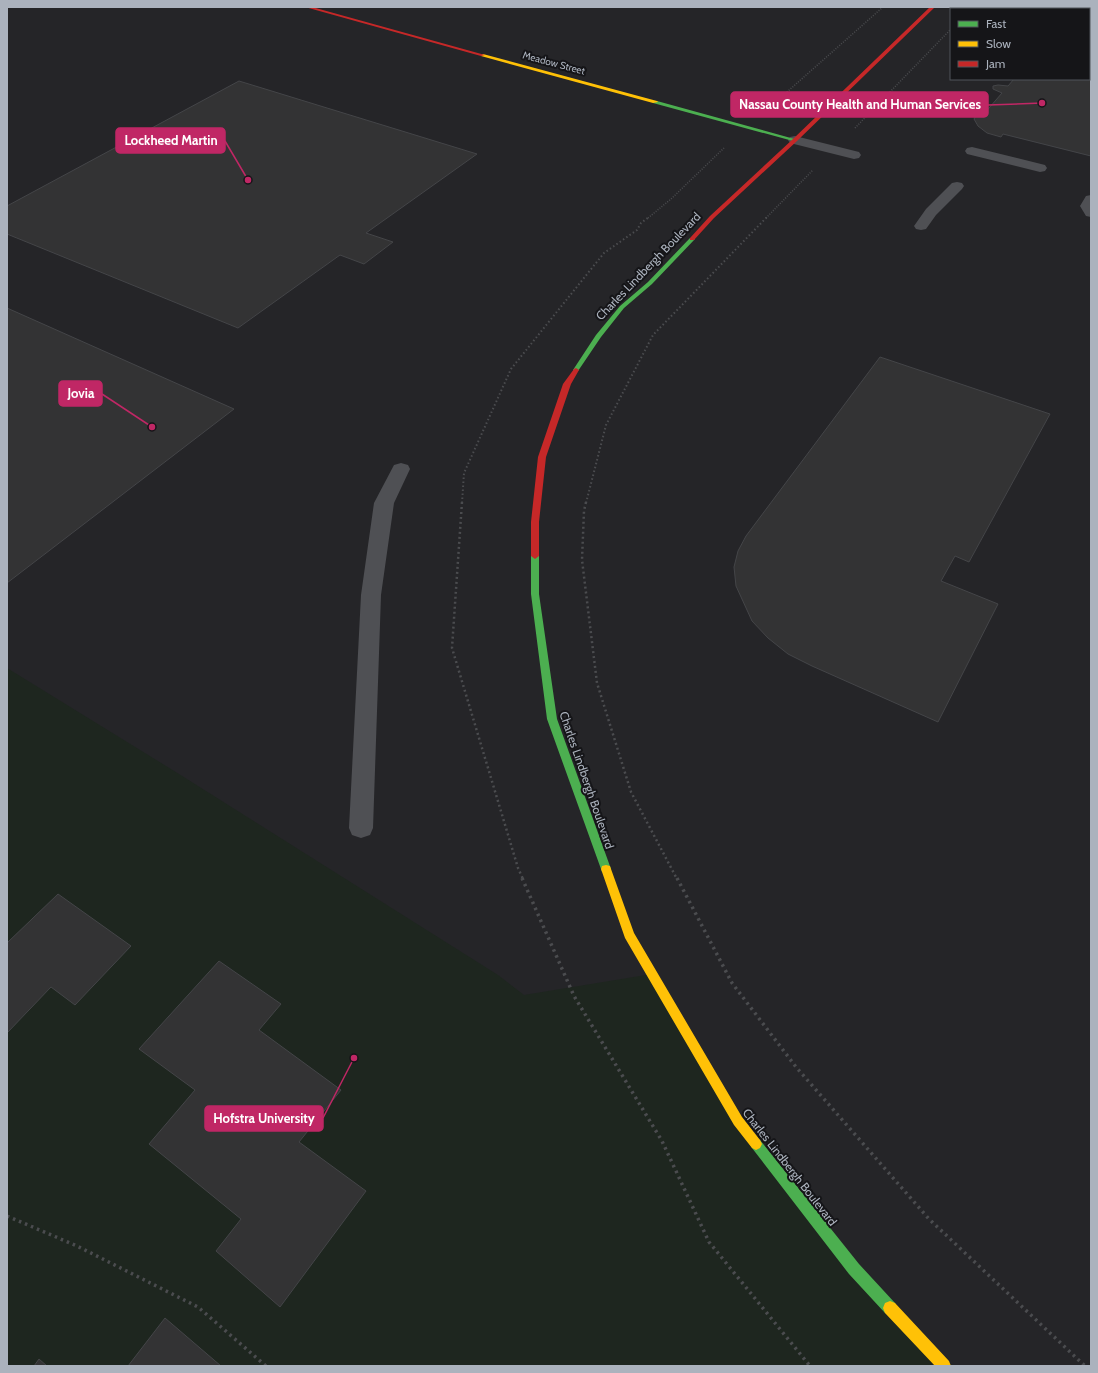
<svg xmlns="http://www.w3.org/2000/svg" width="1098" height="1373" viewBox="0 0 1098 1373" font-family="Cabin,sans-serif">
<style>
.built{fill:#252528;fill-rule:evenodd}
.green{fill:#1e261f}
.building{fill:#333334;stroke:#444548}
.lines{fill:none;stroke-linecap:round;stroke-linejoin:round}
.path-far3{stroke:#4b4c4f;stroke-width:1.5;stroke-dasharray:1 1.5;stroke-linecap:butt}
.path-far2{stroke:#4b4c4f;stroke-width:2;stroke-dasharray:1.5 2.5;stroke-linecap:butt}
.path-far1{stroke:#4b4c4f;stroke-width:2.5;stroke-dasharray:2 3;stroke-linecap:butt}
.path{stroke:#4b4c4f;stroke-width:3.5;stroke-dasharray:2.5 4;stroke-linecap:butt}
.lane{fill:#4f5054;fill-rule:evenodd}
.fast{fill:#4caf50;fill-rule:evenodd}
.slow{fill:#ffc107;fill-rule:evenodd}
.jam{fill:#c62828;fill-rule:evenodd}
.labels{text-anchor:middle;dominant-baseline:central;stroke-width:4;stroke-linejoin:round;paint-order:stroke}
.far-street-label{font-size:10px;fill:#abb2bd;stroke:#151518}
.street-label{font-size:12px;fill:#abb2bd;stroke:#151518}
.leader{fill:none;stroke:#c02765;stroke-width:1.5}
.callout-dot{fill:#c02765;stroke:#151518;stroke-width:1.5}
.callout{fill:#c02765;stroke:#c02765;stroke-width:1.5}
.callout-label{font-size:13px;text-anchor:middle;font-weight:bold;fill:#fff}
</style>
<rect width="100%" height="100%" fill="#1b1b1c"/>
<path class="built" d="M 7,7 L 1091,7 L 1091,1366 L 7,1366 ZM 951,9 L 1089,9 L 1089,79 L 951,79 Z"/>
<path class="green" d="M 7,668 L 179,774 L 498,975 L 524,995 L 652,974 L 738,1121 L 944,1366 L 7,1366 Z"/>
<path class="building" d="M 1089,63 L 1091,63 L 1091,156 L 1003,134 L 1001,137 L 987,133 L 978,126 L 974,119 L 977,114 L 983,115 L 1002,93 L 993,89 L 993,86 L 998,85 L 1008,86 L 1014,79 L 1089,79 Z
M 239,81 L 477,154 L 366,233 L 393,242 L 364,264 L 340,255 L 238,328 L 7,234 L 7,206 Z
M 7,308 L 234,409 L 7,583 Z
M 880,357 L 1050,414 L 969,562 L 955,556 L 941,581 L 998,604 L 938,722 L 812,666 L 788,654 L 768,638 L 752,621 L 736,586 L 734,567 L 738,551 L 746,536 Z
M 58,894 L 131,946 L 75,1005 L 51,987 L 7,1033 L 7,943 Z
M 219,961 L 281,1004 L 259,1030 L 341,1090 L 299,1142 L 366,1191 L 280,1307 L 216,1251 L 241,1219 L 149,1144 L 195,1090 L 139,1049 Z
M 165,1318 L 221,1366 L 128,1366 Z
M 39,1359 L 47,1366 L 34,1366 Z"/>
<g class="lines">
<path class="path-far3" d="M 971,9 L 973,7
M 770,107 L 883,7
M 855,128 L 951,29
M 648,218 L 671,199 L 724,148
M 766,218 L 813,170"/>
<path class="path-far2" d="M 462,503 L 464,473 L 511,369 L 604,253 L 637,230 L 641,223 L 649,217
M 586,503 L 606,425 L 653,335 L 767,217"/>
<path class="path-far1" d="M 462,502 L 452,648 L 518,868 L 523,879
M 586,502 L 584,511 L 582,560 L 597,683 L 631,792 L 677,879"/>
<path class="path" d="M 522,878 L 574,996 L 662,1141 L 709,1242 L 810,1366
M 677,878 L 732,983 L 796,1067 L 929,1219 L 1085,1366
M 7,1216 L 77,1246 L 198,1307 L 266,1366"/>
<path class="lane" d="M 795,136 L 859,152 L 861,155 L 859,158 L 854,159 L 790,143 L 788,140 L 790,137 Z
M 972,147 L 1045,165 L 1047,168 L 1045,171 L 1040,172 L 967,154 L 965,151 L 967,148 Z
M 957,182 L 962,183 L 964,186 L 962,189 L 936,215 L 926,229 L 921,230 L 916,229 L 914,226 L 926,209 L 952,183 Z
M 1091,195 L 1091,217 L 1086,216 L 1080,206 L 1086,196 Z
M 401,463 L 408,465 L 410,469 L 394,503 L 381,595 L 373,828 L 370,835 L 361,838 L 352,835 L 349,828 L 361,595 L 374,503 L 394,465 Z"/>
<path class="fast" d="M 653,101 L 657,101 L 798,140 L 793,141 L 653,103 Z
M 690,238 L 695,239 L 652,284 L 624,308 L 601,337 L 578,371 L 574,371 L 573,370 L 596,335 L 620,306 L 648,282 Z
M 535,553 L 539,556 L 539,594 L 557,719 L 611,869 L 610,872 L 606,873 L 602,872 L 601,869 L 547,719 L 531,594 L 531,556 Z
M 756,1138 L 760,1140 L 859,1264 L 895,1303 L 897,1308 L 895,1313 L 890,1315 L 885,1313 L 849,1274 L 752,1148 L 750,1144 L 752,1140 Z"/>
<path class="slow" d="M 483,54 L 657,101 L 658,102 L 653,103 L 481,56 L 481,55 Z
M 606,865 L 610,866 L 611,869 L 634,933 L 742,1117 L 760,1140 L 762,1144 L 760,1148 L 756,1150 L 752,1148 L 734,1125 L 625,938 L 601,869 L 602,866 Z
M 890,1301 L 895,1303 L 949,1361 L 951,1366 L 935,1366 L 885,1313 L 883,1308 L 885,1303 Z"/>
<path class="jam" d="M 305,7 L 312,7 L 485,55 L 481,56 Z
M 930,7 L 935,7 L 797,141 L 714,218 L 694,240 L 690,240 L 690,238 L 710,216 L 793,139 Z
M 576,368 L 579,370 L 571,384 L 546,457 L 539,522 L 539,556 L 535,559 L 531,556 L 531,522 L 538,457 L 563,384 L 574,369 Z"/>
</g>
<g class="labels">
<g class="far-street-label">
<text transform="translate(554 63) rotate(15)">Meadow Street</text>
</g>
<g class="street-label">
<text transform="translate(648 266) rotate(-46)">Charles Lindbergh Boulevard</text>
<text transform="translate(587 780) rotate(71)">Charles Lindbergh Boulevard</text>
<text transform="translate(790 1167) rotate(52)">Charles Lindbergh Boulevard</text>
</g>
</g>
<path class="leader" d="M1042 103L988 105M248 180L225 141M152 427L102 394M354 1058L323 1118"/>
<g class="callout-dot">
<circle cx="1042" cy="103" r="4"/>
<circle cx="248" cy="180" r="4"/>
<circle cx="152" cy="427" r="4"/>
<circle cx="354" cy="1058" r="4"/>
</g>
<g class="callout">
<rect x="731" y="92" width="257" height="25" rx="4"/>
<rect x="116" y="128" width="109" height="25" rx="4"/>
<rect x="59" y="381" width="43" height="25" rx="4"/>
<rect x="205" y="1106" width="118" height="25" rx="4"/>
</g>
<g class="callout-label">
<text x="860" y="109">Nassau County Health and Human Services</text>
<text x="171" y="145">Lockheed Martin</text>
<text x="81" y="398">Jovia</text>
<text x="264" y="1123">Hofstra University</text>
</g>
<rect width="1098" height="1373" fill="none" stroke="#abb2bd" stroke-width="16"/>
<rect x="950" y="8" width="140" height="72" fill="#151518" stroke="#51545a"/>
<rect x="958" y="21" width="20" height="6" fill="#4caf50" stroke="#51545a"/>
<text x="986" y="28" font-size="12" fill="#abb2bd">Fast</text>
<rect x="958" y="41" width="20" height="6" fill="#ffc107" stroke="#51545a"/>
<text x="986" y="48" font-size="12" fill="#abb2bd">Slow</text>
<rect x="958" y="61" width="20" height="6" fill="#c62828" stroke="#51545a"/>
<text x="986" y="68" font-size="12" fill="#abb2bd">Jam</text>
</svg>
